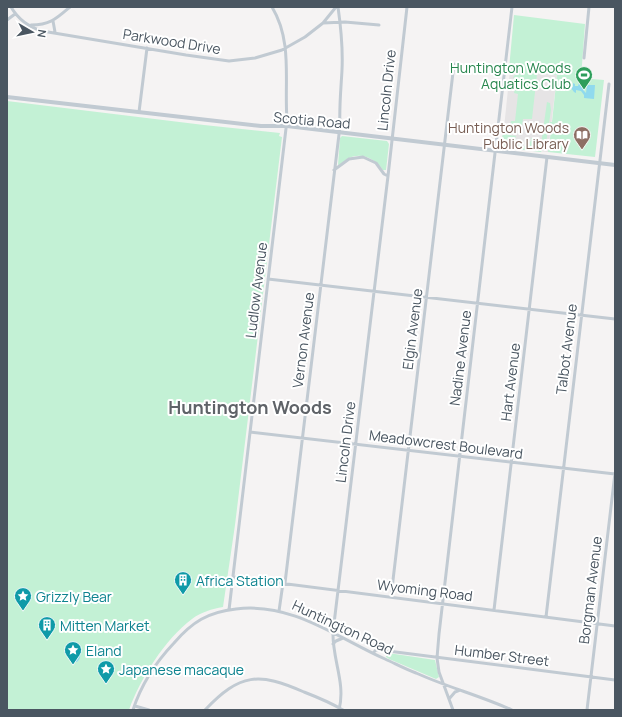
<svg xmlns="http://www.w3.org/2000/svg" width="622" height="717" viewBox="0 0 622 717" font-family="Manrope,sans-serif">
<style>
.education{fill:#e6e4e5}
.green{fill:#c3f1d5}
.water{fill:#90daee}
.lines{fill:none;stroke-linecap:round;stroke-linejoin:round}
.minor{stroke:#c1cad2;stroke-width:3}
.tertiary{stroke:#c1cad2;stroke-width:4}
.labels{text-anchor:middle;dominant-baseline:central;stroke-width:4;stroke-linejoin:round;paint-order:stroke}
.street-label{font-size:14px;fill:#4a5661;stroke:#fff}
.leisure-label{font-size:14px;fill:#27864d;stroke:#fff;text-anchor:end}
.education-label{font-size:14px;fill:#785e54;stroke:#fff;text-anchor:end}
.culture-label{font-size:14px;fill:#0d838f;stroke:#fff;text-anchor:start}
.district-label{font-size:18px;font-weight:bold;fill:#5f6368;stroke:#fff}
</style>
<rect width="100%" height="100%" fill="#f5f3f3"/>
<path class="education" d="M 510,70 L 557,75 L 548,152 L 502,147 Z"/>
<path class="green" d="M 514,15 L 585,24 L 581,78 L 604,80 L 595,157 L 548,152 L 551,131 L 549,130 L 550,122 L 552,122 L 557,75 L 534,72 L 537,74 L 532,119 L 523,119 L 522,126 L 510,125 L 511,121 L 515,121 L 518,94 L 514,93 L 516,81 L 513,77 L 516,74 L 520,73 L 521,71 L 509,69 Z
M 7,101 L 204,125 L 280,133 L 279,136 L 282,137 L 235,525 L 223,607 C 212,609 201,612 192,619 C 165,639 140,679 129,710 L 7,710 Z
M 547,102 L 550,103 L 551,110 L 545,150 L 542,150 L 541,152 L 501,147 L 503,131 L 505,130 L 509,131 L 509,135 L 516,136 L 515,139 L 517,140 L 515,143 C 520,146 524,147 530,145 L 529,142 L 531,141 L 531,138 L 537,138 L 537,144 L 541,144 Z
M 342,136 L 387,141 L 389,144 L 386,170 L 383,170 C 375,159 362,152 349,158 C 345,160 342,164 338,165 L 340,138 Z
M 388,653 L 435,660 L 439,677 L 436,679 L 389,659 L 386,657 L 386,654 Z"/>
<path class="water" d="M 573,83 L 575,84 L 575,86 L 578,86 L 579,83 L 584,84 L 584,91 L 586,93 L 587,85 L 595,85 L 594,99 L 584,98 L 584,95 L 581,91 L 576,90 L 576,93 L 574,92 L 571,88 L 573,87 Z
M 71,643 C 79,646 84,655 77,662 L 73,662 L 66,653 L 66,649 Z"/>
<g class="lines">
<path class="minor" d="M 11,7 C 18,19 29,27 42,31 L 186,55 L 229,61 L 255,58 L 282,50 L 305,37 L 323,23 L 345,22 L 379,25
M 7,20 L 15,14
M 53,21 L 55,32
M 323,23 L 336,7
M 31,25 C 50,25 56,19 70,7
M 584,58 L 589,7
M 139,112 L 147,48
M 334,170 L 349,159 L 363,157 L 376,163 L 384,174 L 388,176
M 268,279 L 615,319
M 250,432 L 615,474
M 233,577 L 615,626
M 285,583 L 340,126 C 339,107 341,89 342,70 C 343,49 341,28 338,7
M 391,597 L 454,64
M 229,610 L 287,120 C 284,81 293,42 272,7
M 494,610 L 547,157
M 279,611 L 283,583
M 546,617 L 609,84
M 333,644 L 336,641 L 343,638
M 373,653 L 376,650 L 380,650 L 615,680
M 449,699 L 455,692 L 460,690
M 135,706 L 149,710
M 133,710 C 141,685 156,662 174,643 C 192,622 208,612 236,609 C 292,602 336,637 385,659 C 396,664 405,669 416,673 C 447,687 481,696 512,710
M 205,710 C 240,673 259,672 304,692 C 317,697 331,703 343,710
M 339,710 C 346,683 332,659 333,632 L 388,176 L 407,7
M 453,710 L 439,672 L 437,658 L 439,634 L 512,7
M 587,710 L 615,473"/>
<path class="tertiary" d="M 7,97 L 261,126 L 287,126 L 615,165"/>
</g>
<defs>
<g id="stadium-pin" transform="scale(0.9)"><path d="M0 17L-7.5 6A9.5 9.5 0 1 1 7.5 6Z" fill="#2e9e5b" stroke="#fff"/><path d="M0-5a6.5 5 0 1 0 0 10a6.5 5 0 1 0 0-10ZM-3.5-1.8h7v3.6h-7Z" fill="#fff"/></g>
<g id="library-pin" transform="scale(0.9)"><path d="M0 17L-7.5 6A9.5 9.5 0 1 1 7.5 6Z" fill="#8d6e63" stroke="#fff"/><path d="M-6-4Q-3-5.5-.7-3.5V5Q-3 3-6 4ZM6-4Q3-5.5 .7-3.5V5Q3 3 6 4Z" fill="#fff"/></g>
<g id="building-pin" transform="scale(0.9)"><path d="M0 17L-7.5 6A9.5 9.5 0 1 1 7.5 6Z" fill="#0f9aa8" stroke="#fff"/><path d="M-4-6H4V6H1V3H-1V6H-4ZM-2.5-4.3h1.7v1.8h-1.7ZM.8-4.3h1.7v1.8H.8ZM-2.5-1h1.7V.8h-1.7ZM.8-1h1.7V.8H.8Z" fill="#fff"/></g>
<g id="sight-pin" transform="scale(0.9)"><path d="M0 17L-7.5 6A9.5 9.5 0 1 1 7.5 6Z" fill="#0f9aa8" stroke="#fff"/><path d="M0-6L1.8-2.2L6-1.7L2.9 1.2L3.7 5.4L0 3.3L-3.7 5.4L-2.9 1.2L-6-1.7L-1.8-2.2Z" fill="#fff"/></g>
</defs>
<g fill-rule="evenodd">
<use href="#stadium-pin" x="584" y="75"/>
<use href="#library-pin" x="582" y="135"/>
<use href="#building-pin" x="183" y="580"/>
<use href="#sight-pin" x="23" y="596"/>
<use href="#building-pin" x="47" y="625"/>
<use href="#sight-pin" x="73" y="650"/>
<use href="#sight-pin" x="106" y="669"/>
</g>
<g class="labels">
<g class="street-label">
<text transform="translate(172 41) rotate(9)">Parkwood Drive</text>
<text transform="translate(386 90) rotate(-84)">Lincoln Drive</text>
<text transform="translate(312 120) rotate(5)">Scotia Road</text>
<text transform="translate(256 290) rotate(-83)">Ludlow Avenue</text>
<text transform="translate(412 329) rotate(-83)">Elgin Avenue</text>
<text transform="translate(303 340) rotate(-83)">Vernon Avenue</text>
<text transform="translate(566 349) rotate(-83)">Talbot Avenue</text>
<text transform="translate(460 358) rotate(-83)">Nadine Avenue</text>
<text transform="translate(510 382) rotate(-83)">Hart Avenue</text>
<text transform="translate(345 442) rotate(-83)">Lincoln Drive</text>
<text transform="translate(446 444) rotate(7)">Meadowcrest Boulevard</text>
<text transform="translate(425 590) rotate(7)">Wyoming Road</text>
<text transform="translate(590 590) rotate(-83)">Borgman Avenue</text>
<text transform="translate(343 627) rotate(25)">Huntington Road</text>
<text transform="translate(502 655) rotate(7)">Humber Street</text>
</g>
<g class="leisure-label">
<text x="571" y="67">Huntington Woods<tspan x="571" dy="16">Aquatics Club</tspan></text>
</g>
<g class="education-label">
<text x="569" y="127">Huntington Woods<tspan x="569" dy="16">Public Library</tspan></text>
</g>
<g class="culture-label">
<text x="196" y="580">Africa Station</text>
<text x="36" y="596">Grizzly Bear</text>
<text x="60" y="625">Mitten Market</text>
<text x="86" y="650">Eland</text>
<text x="119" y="669">Japanese macaque</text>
</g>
<g class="district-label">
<text x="250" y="407">Huntington Woods</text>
</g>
</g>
<rect width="622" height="717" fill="none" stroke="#4a5661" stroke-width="16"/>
<g transform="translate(32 32) rotate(99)" stroke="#ffffff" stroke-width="3" paint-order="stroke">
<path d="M0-3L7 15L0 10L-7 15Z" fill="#4a5661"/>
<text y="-6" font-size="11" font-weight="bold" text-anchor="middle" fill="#4a5661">N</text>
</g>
</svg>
